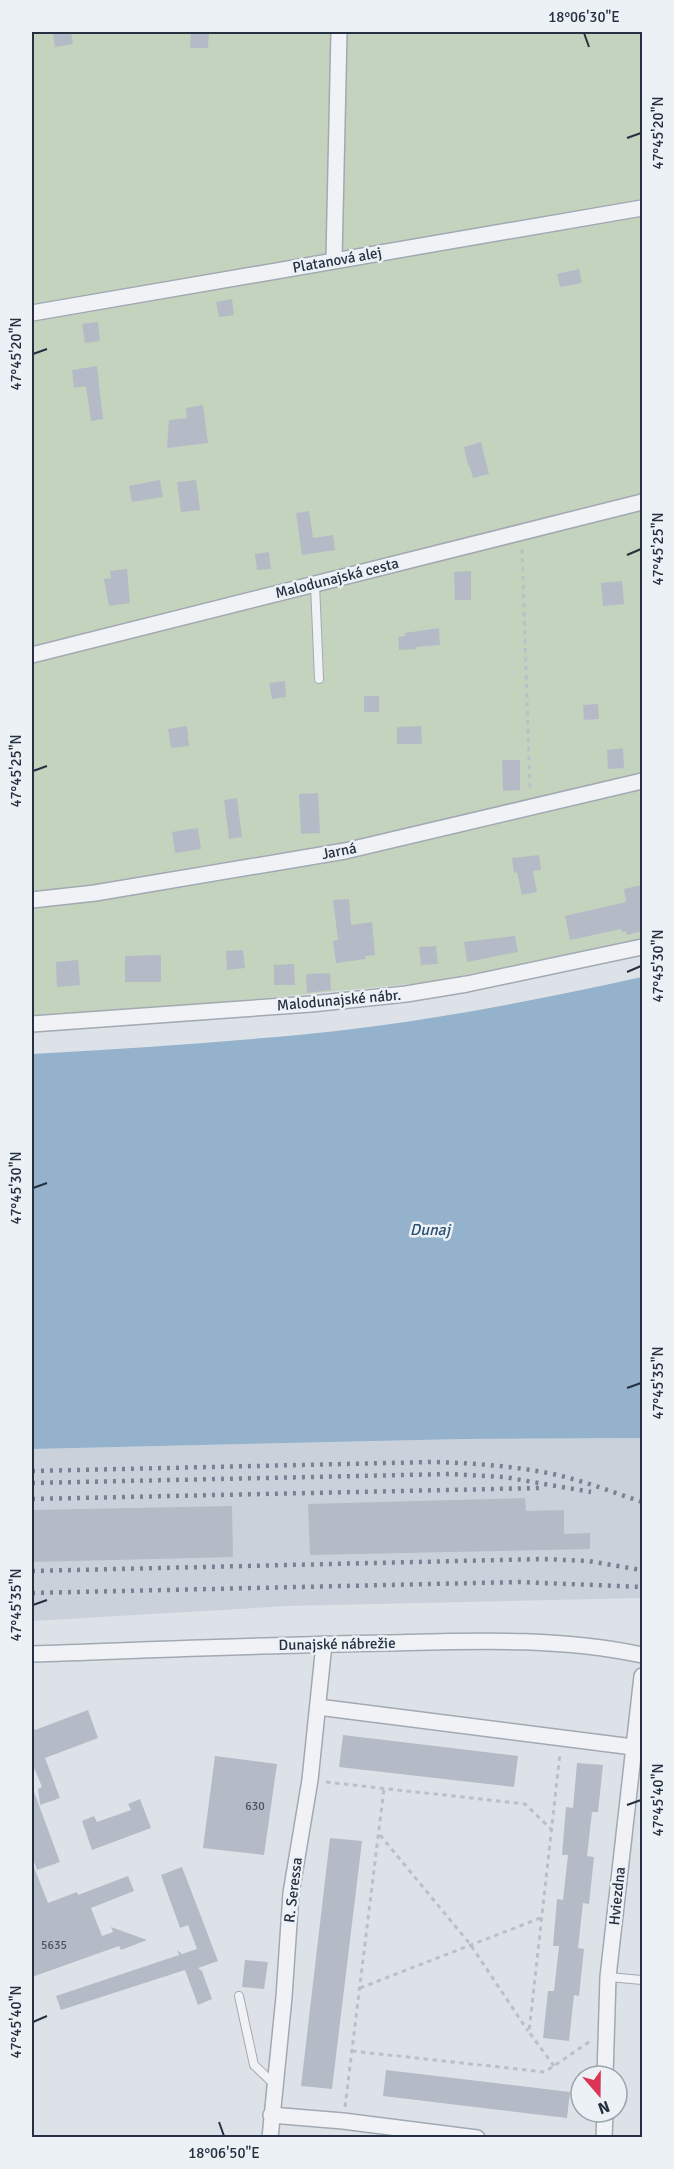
<svg xmlns="http://www.w3.org/2000/svg" width="674" height="2169" viewBox="0 0 674 2169" font-family="Signika,sans-serif">
<style>
.built{fill:#cbd1db}
.green{fill:#c4d3bd}
.water{fill:#94b2cc}
.building{fill:#b4bbc6}
.lines{fill:none;stroke-linecap:round;stroke-linejoin:round}
.service-casing{stroke:#a2a9b2;stroke-width:10}
.minor-casing{stroke:#a2a9b2;stroke-width:18}
.path{stroke:#bbc0c7;stroke-width:3;stroke-dasharray:4.5 4.5;stroke-linecap:butt}
.service{stroke:#f0f2f6;stroke-width:8}
.minor{stroke:#f0f2f6;stroke-width:15}
.rail{stroke:#758293;stroke-width:4.5;stroke-dasharray:3 6;stroke-linecap:butt}
.ticks{fill:none;stroke:#253040;stroke-width:2}
.labels{text-anchor:middle;dominant-baseline:central;stroke-width:5;stroke-linejoin:round;paint-order:stroke}
.number-label{font-size:12px;fill:#495362}
.street-label{font-size:15px;fill:#253040;stroke:#ecf1f6}
.water-label{font-size:16px;font-style:italic;fill:#2b5178;stroke:#ecf1f6}
.neatline{fill:none;stroke:#253040;stroke-width:2}
.ticks-label{font-size:15px;text-anchor:middle;fill:#253040}
</style>
<rect width="100%" height="100%" fill="#dde2e8"/>
<path class="built" d="M 642,1438 L 642,1598 L 288,1606 L 32,1621 L 32,1449 L 464,1439 Z"/>
<path class="green" d="M 32,32 L 642,32 L 642,941 L 614,948 L 420,983 L 175,1007 L 32,1016 Z"/>
<path class="water" d="M 642,977 L 642,1438 L 464,1439 L 32,1449 L 32,1054 C 121,1049 210,1043 298,1035 C 414,1024 529,1002 642,977 Z"/>
<path class="building" d="M 53,32 L 71,32 L 73,44 L 55,47 Z
M 191,32 L 209,32 L 208,48 L 190,48 Z
M 579,269 L 582,283 L 560,287 L 557,274 Z
M 232,299 L 234,315 L 219,317 L 216,302 Z
M 98,322 L 100,341 L 85,343 L 82,324 Z
M 97,366 L 103,419 L 91,421 L 86,386 L 74,388 L 72,370 Z
M 203,405 L 208,443 L 167,448 L 169,420 L 187,418 L 186,408 Z
M 481,442 L 489,474 L 473,478 L 469,465 L 468,465 L 464,447 Z
M 160,480 L 163,497 L 132,502 L 129,486 Z
M 196,480 L 200,510 L 181,512 L 177,482 Z
M 309,511 L 313,538 L 333,535 L 335,550 L 302,555 L 296,513 Z
M 269,552 L 271,569 L 257,570 L 255,554 Z
M 127,569 L 130,603 L 109,606 L 104,579 L 111,578 L 110,571 Z
M 471,571 L 471,600 L 455,600 L 454,572 Z
M 622,581 L 624,604 L 603,606 L 601,583 Z
M 439,628 L 440,645 L 416,647 L 417,649 L 399,650 L 398,637 L 405,636 L 405,633 Z
M 285,681 L 286,697 L 272,699 L 269,683 Z
M 364,696 L 379,696 L 379,712 L 364,712 Z
M 598,704 L 599,719 L 584,720 L 583,705 Z
M 187,726 L 189,746 L 171,748 L 168,729 Z
M 421,726 L 422,744 L 397,744 L 397,727 Z
M 623,748 L 624,768 L 608,769 L 607,750 Z
M 502,760 L 520,760 L 520,790 L 503,791 Z
M 318,793 L 320,833 L 301,834 L 299,794 Z
M 237,798 L 242,837 L 229,839 L 224,800 Z
M 198,828 L 201,849 L 175,853 L 172,832 Z
M 539,855 L 541,870 L 533,871 L 537,892 L 522,895 L 517,872 L 514,873 L 512,858 Z
M 642,885 L 642,931 L 627,935 L 626,931 L 622,932 L 621,929 L 570,940 L 565,916 L 626,902 L 624,889 Z
M 349,899 L 351,925 L 372,922 L 375,955 L 365,956 L 366,959 L 336,963 L 333,941 L 338,940 L 333,900 Z
M 515,936 L 518,952 L 467,962 L 464,942 Z
M 436,946 L 438,964 L 421,965 L 419,947 Z
M 243,950 L 245,968 L 227,970 L 226,951 Z
M 161,955 L 161,982 L 125,982 L 125,956 Z
M 78,960 L 80,985 L 57,987 L 56,962 Z
M 294,964 L 295,985 L 274,985 L 274,965 Z
M 330,973 L 331,990 L 307,993 L 306,974 Z
M 525,1498 L 526,1511 L 564,1510 L 564,1534 L 590,1533 L 590,1549 L 310,1555 L 308,1504 Z
M 232,1506 L 233,1557 L 32,1562 L 32,1510 Z
M 88,1710 L 98,1738 L 45,1758 L 60,1798 L 40,1805 L 38,1789 L 42,1787 L 32,1763 L 32,1726 L 35,1730 Z
M 343,1735 L 518,1756 L 514,1787 L 339,1767 Z
M 215,1756 L 277,1764 L 264,1855 L 203,1848 Z
M 577,1763 L 603,1765 L 598,1812 L 592,1812 L 587,1856 L 594,1857 L 589,1904 L 583,1903 L 578,1948 L 584,1949 L 579,1996 L 574,1995 L 569,2041 L 543,2038 L 548,1991 L 554,1991 L 559,1946 L 553,1946 L 557,1899 L 563,1900 L 568,1855 L 562,1855 L 566,1807 L 573,1808 Z
M 33,1789 L 60,1862 L 37,1870 L 32,1856 Z
M 140,1799 L 151,1828 L 92,1850 L 82,1821 L 94,1816 L 97,1822 L 131,1810 L 128,1804 Z
M 330,1838 L 362,1841 L 332,2089 L 301,2086 Z
M 32,1862 L 48,1903 L 77,1892 L 78,1895 L 128,1876 L 134,1891 L 91,1908 L 102,1936 L 113,1932 L 111,1927 L 147,1940 L 121,1950 L 119,1946 L 32,1977 Z
M 182,1867 L 218,1961 L 198,1968 L 202,1971 L 212,1999 L 198,2005 L 185,1970 L 61,2010 L 56,1996 L 179,1955 L 177,1950 L 182,1954 L 197,1949 L 188,1925 L 180,1928 L 161,1875 Z
M 245,1960 L 268,1962 L 264,1989 L 242,1987 Z
M 386,2070 L 570,2092 L 567,2118 L 383,2096 Z"/>
<g class="lines">
<g class="service-casing">
<path id="service" d="M 315,584 L 319,679
M 608,1977 L 642,1980
M 239,1996 L 254,2065 L 274,2084"/>
</g>
<g class="minor-casing">
<path id="minor" d="M 334,260 L 339,32
M 32,313 L 642,208
M 32,655 L 642,502
M 32,900 L 95,893 L 345,851 L 642,781
M 32,1024 L 311,1004 L 406,994 L 467,984 L 642,947
M 32,1654 C 149,1650 267,1645 385,1643 C 472,1641 557,1637 642,1655
M 318,1707 L 633,1747
M 605,2076 L 608,1977 L 642,1676
M 271,2115 L 343,2121 L 477,2138
M 270,2138 L 284,1997 L 291,1893 L 310,1780 L 324,1644
M 604,2138 L 605,2112"/>
</g>
<path class="path" d="M 522,549 L 530,791
M 326,1782 L 525,1804 L 551,1829
M 380,1835 L 470,1944 L 528,2031
M 360,1988 L 543,1917
M 352,2051 L 545,2072 L 589,2042
M 554,2066 L 529,2032 L 560,1753
M 345,2107 L 384,1788"/>
<use href="#service" class="service"/>
<use href="#minor" class="minor"/>
<path class="rail" d="M 32,1471 L 433,1462 C 474,1463 513,1466 553,1474 C 584,1481 613,1492 642,1502
M 32,1483 L 450,1474 L 504,1477 L 591,1492
M 32,1499 L 540,1488
M 32,1571 L 543,1559 L 588,1561 L 642,1570
M 32,1593 L 520,1582 L 642,1587"/>
</g>
<path class="ticks" d="M 584,33 L 589,47M 627,138 L 641,133M 33,354 L 47,349M 627,555 L 641,549M 33,771 L 47,766M 627,972 L 641,966M 33,1188 L 47,1183M 627,1388 L 641,1383M 33,1605 L 47,1600M 627,1805 L 641,1800M 33,2022 L 47,2016M 219,2122 L 224,2136"/>
<g class="labels">
<g class="number-label">
<text x="255" y="1806">630</text>
<text x="54" y="1945">5635</text>
</g>
<g class="street-label">
<text transform="translate(337 260) rotate(-10)">Platanová alej</text>
<text transform="translate(337 578) rotate(-14)">Malodunajská cesta</text>
<text transform="translate(339 851) rotate(-11)">Jarná</text>
<text transform="translate(339 1000) rotate(-5)">Malodunajské nábr.</text>
<text transform="translate(337 1644) rotate(-1)">Dunajské nábrežie</text>
<text transform="translate(293 1890) rotate(-83)">R. Seressa</text>
<text transform="translate(617 1896) rotate(-84)">Hviezdna</text>
</g>
<g class="water-label">
<text x="430" y="1230">Dunaj</text>
</g>
</g>
<rect width="674" height="2169" fill="none" stroke="#ecf1f6" stroke-width="66"/>
<g transform="translate(599 2094) rotate(160)"><circle r="28" fill="#ecf1f6" stroke="#9ca4ad" stroke-width="1.5"/>
<path d="M0-4.5L10 22L0 15L-10 22Z" fill="#db3455"/>
<text y="-9" font-size="16" font-weight="bold" text-anchor="middle" fill="#253040">N</text>
</g>
<rect x="33" y="33" width="608" height="2103" class="neatline"/>
<g class="ticks-label">
<text x="584" y="22">18°06'30"E</text>
<text transform="translate(658 133) rotate(-90)" y="5">47°45'20"N</text>
<text transform="translate(16 354) rotate(-90)" y="5">47°45'20"N</text>
<text transform="translate(658 549) rotate(-90)" y="5">47°45'25"N</text>
<text transform="translate(16 771) rotate(-90)" y="5">47°45'25"N</text>
<text transform="translate(658 966) rotate(-90)" y="5">47°45'30"N</text>
<text transform="translate(16 1188) rotate(-90)" y="5">47°45'30"N</text>
<text transform="translate(658 1383) rotate(-90)" y="5">47°45'35"N</text>
<text transform="translate(16 1605) rotate(-90)" y="5">47°45'35"N</text>
<text transform="translate(658 1800) rotate(-90)" y="5">47°45'40"N</text>
<text transform="translate(16 2022) rotate(-90)" y="5">47°45'40"N</text>
<text x="224" y="2158">18°06'50"E</text>
</g>
</svg>
